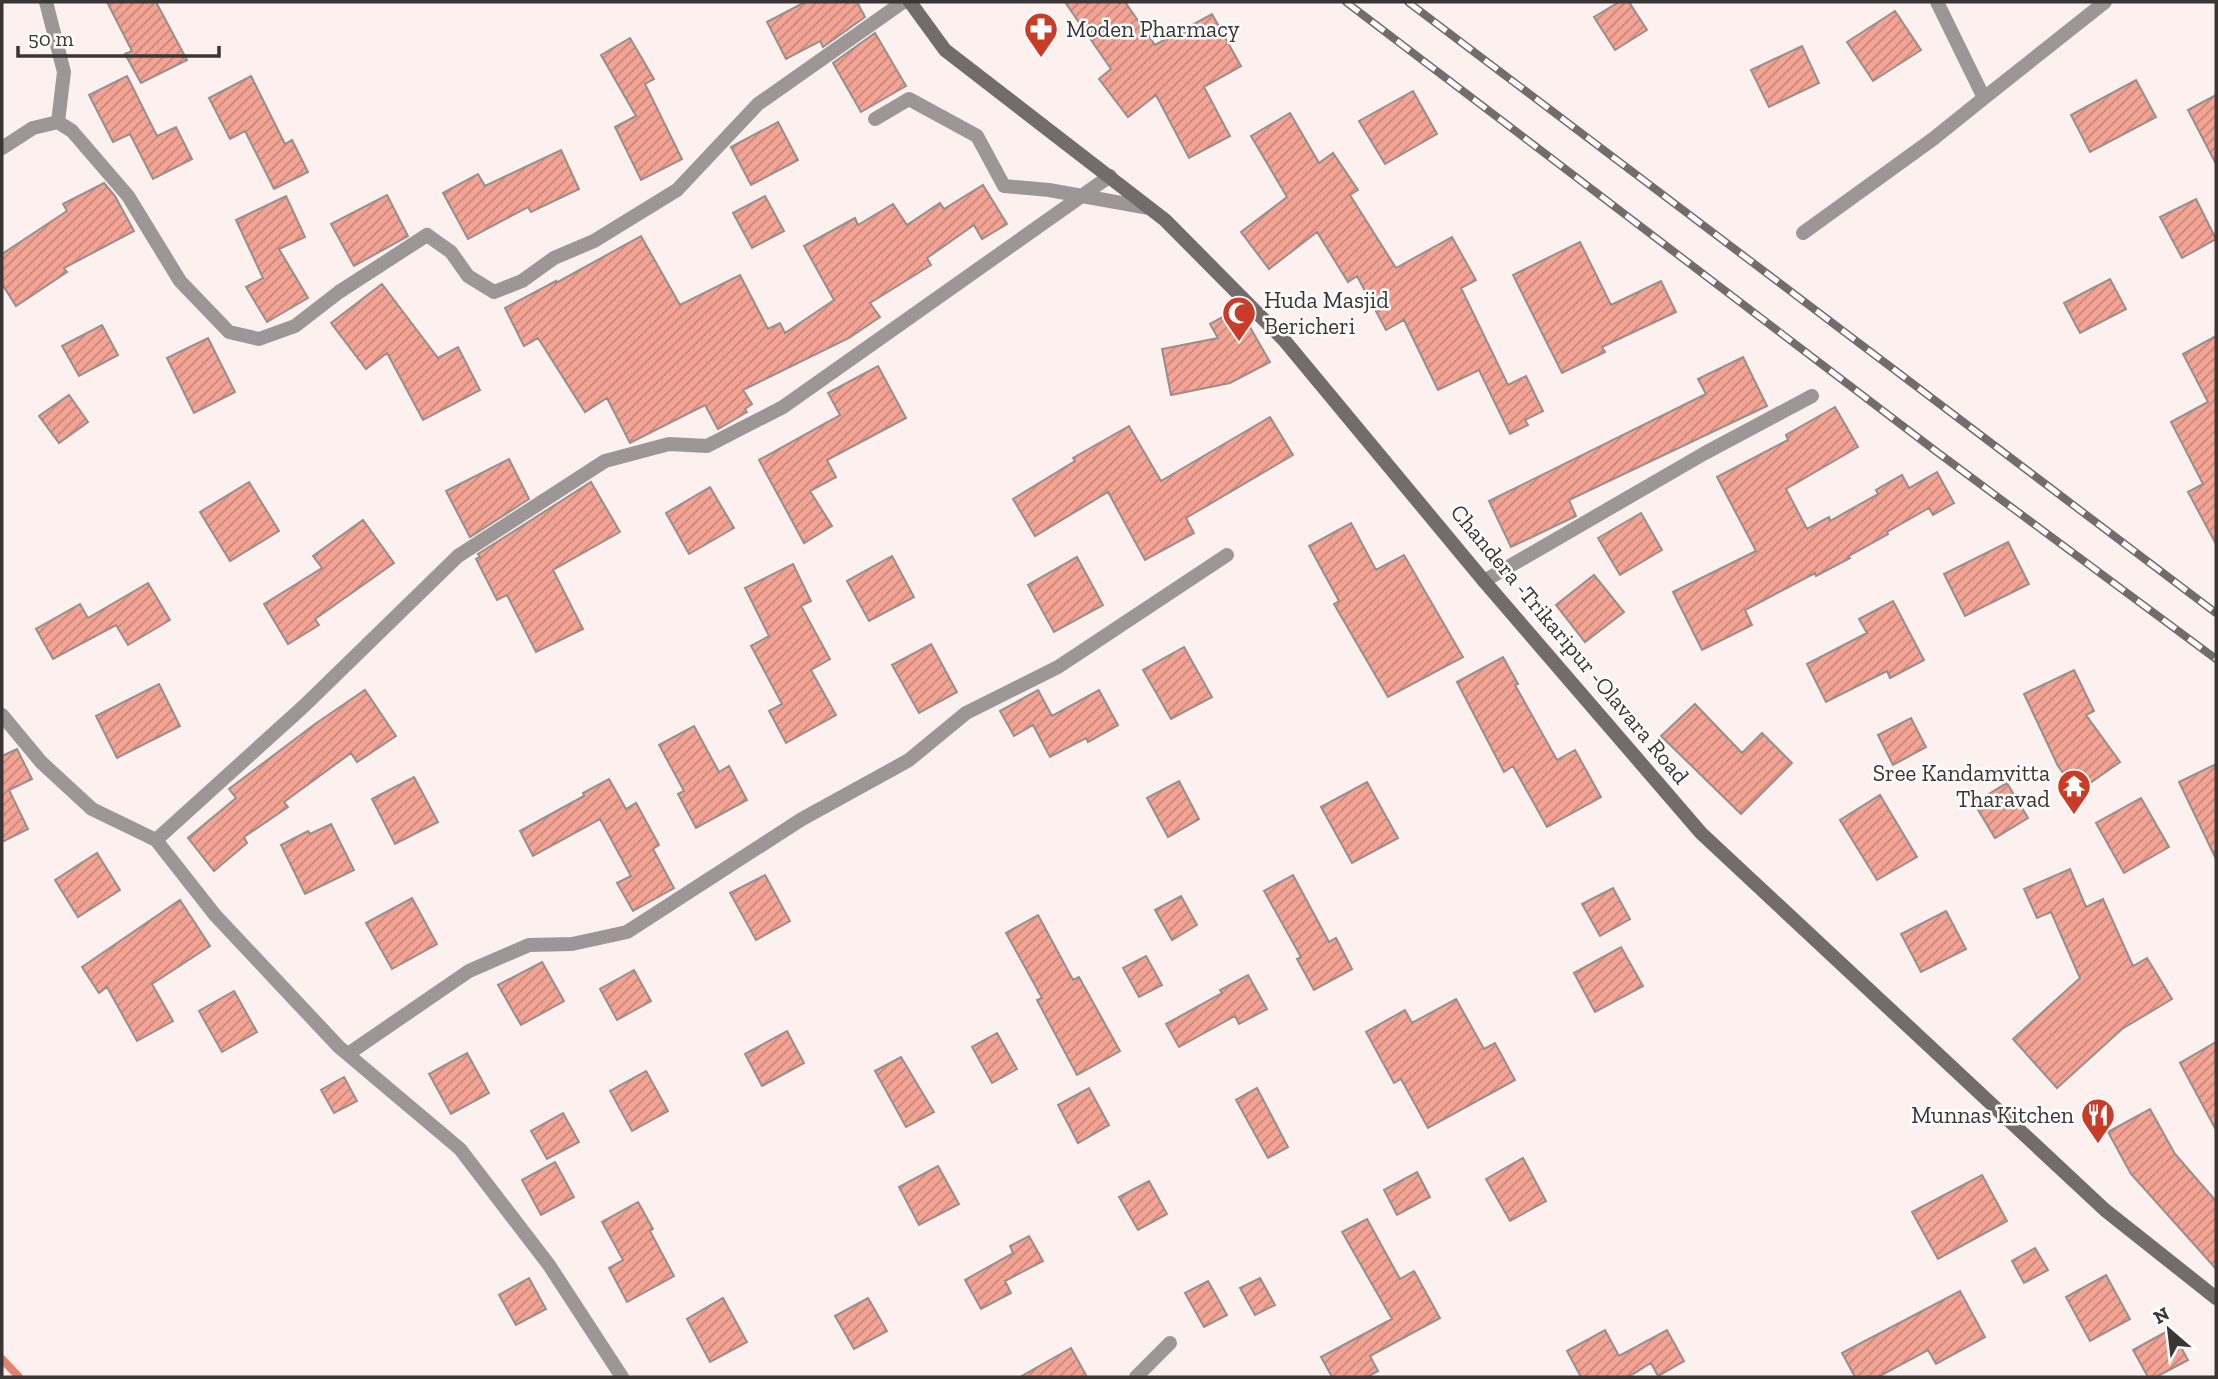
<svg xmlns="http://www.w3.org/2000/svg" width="2218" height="1379" viewBox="0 0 2218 1379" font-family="'Zilla Slab',serif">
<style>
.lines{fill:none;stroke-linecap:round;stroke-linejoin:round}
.stream{stroke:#e38270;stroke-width:8}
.building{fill:url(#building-hatch);stroke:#988e8c;stroke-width:2}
.street{stroke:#9c9796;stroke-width:14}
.secondary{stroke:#726c6a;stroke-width:14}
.rail-casing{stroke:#726c6b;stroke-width:8}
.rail{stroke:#fff;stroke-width:5;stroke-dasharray:16;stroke-linecap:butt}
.labels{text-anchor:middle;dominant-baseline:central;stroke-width:5;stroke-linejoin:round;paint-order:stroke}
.poi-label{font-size:23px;fill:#3a3635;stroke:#fff;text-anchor:start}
.street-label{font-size:23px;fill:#3a3635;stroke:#fff}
</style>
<defs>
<pattern id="building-hatch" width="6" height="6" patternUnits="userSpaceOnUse" patternTransform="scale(1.75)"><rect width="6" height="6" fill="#f4a494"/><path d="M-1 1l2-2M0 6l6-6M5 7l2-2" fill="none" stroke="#c7867a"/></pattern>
</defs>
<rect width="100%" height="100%" fill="#fcf1ef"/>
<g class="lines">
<path class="stream" d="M 2,1359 L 19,1377"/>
</g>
<path class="building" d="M 107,2 L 156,2 L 187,60 L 141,83 L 125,54 L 132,51 Z
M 805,2 L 857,2 L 865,17 L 823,47 L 820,41 L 786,59 L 767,22 Z
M 1065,2 L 1125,2 L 1155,45 L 1212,14 L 1241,66 L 1204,87 L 1230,136 L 1189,158 L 1156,95 L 1128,117 L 1099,79 L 1111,69 Z
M 1619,2 L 1629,2 L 1647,30 L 1615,50 L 1594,17 Z
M 1895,11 L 1921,50 L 1873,81 L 1847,42 Z
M 875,33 L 906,86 L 861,112 L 833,63 Z
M 630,38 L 654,79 L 645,84 L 682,159 L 641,180 L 615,127 L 636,116 L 601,55 Z
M 1802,46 L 1819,83 L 1769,107 L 1751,70 Z
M 127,76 L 157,136 L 176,127 L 192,159 L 153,179 L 130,134 L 113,142 L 89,95 Z
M 251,76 L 285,144 L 292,140 L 308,172 L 274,189 L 245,131 L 230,139 L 209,98 Z
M 2136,80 L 2156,117 L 2090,152 L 2071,115 Z
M 1413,91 L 1437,134 L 1385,164 L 1359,121 Z
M 2216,95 L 2216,164 L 2188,110 Z
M 1290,113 L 1319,163 L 1333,153 L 1358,190 L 1350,195 L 1396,268 L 1452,237 L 1476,280 L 1461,288 L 1508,385 L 1526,376 L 1543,411 L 1525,420 L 1528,425 L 1510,434 L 1479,370 L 1438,390 L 1404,320 L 1386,330 L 1357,276 L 1348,282 L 1317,232 L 1269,269 L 1241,232 L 1287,197 L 1251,136 Z
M 778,122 L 798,160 L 751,185 L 731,147 Z
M 561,150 L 579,189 L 531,212 L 528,207 L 468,239 L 443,193 L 478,174 L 485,186 Z
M 104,183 L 115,196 L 134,231 L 64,268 L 67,272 L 16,306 L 2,284 L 2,254 L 67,211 L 63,204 Z
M 983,185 L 1007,224 L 982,239 L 974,225 L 927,258 L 931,265 L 870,303 L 880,317 L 849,338 L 743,390 L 752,404 L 745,409 L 747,412 L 718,429 L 705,405 L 630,443 L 607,398 L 585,412 L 538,338 L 524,346 L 505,308 L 556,281 L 556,283 L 641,236 L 680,305 L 740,275 L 768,329 L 780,323 L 785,333 L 834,300 L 804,246 L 855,218 L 858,225 L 893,204 L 907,225 L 940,203 L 944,209 Z
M 387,195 L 408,236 L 354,266 L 331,224 Z
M 286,196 L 305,237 L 279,249 L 308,298 L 267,322 L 246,287 L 263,278 L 236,220 Z
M 765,196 L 784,231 L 752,248 L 733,213 Z
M 2196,199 L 2216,239 L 2182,258 L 2160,217 Z
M 1580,242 L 1611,305 L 1661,281 L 1676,312 L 1602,347 L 1605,352 L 1562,373 L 1513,275 Z
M 2110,279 L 2126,309 L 2080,333 L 2064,303 Z
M 382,284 L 438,358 L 458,347 L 480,390 L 423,420 L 387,353 L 366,369 L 331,323 Z
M 1239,308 L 1270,362 L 1230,383 L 1171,395 L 1162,349 L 1218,338 L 1210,324 Z
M 102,325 L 118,355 L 79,376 L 62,346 Z
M 2216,336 L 2216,544 L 2188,492 L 2203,484 L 2171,422 L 2208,402 L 2183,354 Z
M 208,338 L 235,392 L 194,413 L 167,358 Z
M 1743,357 L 1767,406 L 1569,500 L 1576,516 L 1511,547 L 1489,501 L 1706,394 L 1698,379 Z
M 878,366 L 906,418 L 827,460 L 836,477 L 810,491 L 832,526 L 804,543 L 759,460 L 840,415 L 828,393 Z
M 69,395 L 88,422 L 59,443 L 39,416 Z
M 1835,407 L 1858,447 L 1786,489 L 1807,529 L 1829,517 L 1830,521 L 1878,494 L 1876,490 L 1902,475 L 1909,488 L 1937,472 L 1954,503 L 1933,515 L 1929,508 L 1887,532 L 1888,534 L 1849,556 L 1850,558 L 1816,576 L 1815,573 L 1745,610 L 1752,625 L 1702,650 L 1673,592 L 1756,551 L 1717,477 L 1788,440 L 1786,435 Z
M 1270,417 L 1293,455 L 1186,518 L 1194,533 L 1145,560 L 1108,492 L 1035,536 L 1013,499 L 1075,461 L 1073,458 L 1129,426 L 1161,481 Z
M 509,459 L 529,499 L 470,537 L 446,491 Z
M 249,482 L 279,531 L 230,561 L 200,512 Z
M 591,482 L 620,532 L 553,570 L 583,629 L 536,652 L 507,595 L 497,600 L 476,559 L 480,557 L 478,554 Z
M 710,487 L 734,528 L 689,554 L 666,513 Z
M 1641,513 L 1662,550 L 1620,575 L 1598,538 Z
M 363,520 L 394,563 L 315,619 L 319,625 L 288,644 L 264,604 L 322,568 L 313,556 Z
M 1351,523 L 1376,570 L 1404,555 L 1463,657 L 1388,697 L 1334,604 L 1339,601 L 1309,546 Z
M 2008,542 L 2029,584 L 1965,616 L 1944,574 Z
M 892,556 L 914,597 L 869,621 L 847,581 Z
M 1077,557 L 1103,605 L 1054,632 L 1028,585 Z
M 793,564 L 811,601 L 801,606 L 830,659 L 811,670 L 836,715 L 786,743 L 769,711 L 782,704 L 751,646 L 769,636 L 745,588 Z
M 1594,575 L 1624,612 L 1585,642 L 1556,605 Z
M 148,583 L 170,620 L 128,645 L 116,625 L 53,659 L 36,629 L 80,604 L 88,618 Z
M 1893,601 L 1924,660 L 1890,678 L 1887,671 L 1826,702 L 1807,664 L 1867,633 L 1859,619 Z
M 931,644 L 957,692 L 919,713 L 892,665 Z
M 1184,647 L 1212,697 L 1171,719 L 1143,670 Z
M 1503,657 L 1518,684 L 1515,685 L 1557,760 L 1575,750 L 1601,797 L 1547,827 L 1513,766 L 1504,772 L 1457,682 Z
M 2074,670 L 2094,711 L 2086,715 L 2120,762 L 2077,792 L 2058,766 L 2024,694 Z
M 159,684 L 180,726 L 117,758 L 96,716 Z
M 365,690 L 396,736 L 357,762 L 351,753 L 284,802 L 288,807 L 244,837 L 247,843 L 214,871 L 188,838 L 236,798 L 229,789 L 315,724 Z
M 1038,690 L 1052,716 L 1099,690 L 1118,725 L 1088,742 L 1086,738 L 1050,757 L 1033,725 L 1014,736 L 1000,711 Z
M 1695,704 L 1742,753 L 1762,733 L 1792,763 L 1741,814 L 1661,736 Z
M 1911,718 L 1926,747 L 1893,765 L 1878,735 Z
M 694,726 L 719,772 L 729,766 L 747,800 L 696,828 L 678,794 L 684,791 L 659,745 Z
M 17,749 L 32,779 L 9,790 L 28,829 L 2,842 L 2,756 Z
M 2216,764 L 2216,859 L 2179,782 Z
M 414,777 L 438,822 L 395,844 L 372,799 Z
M 609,779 L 626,809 L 636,803 L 659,845 L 653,849 L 674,888 L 633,911 L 617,883 L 631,876 L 600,819 L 533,856 L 520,831 L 584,796 L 583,793 Z
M 1179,781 L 1199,819 L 1168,837 L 1147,798 Z
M 1367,782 L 1398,838 L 1352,863 L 1321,807 Z
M 2007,783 L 2028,818 L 1995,838 L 1974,803 Z
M 1880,795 L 1917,857 L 1877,880 L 1840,820 Z
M 2141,798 L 2169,847 L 2124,873 L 2096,823 Z
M 331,824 L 354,870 L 305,894 L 281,845 L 308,831 L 310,834 Z
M 97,853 L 120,890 L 78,917 L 55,880 Z
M 2070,869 L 2086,907 L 2103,899 L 2133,966 L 2147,958 L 2172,999 L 2122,1029 L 2057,1088 L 2013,1039 L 2080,978 L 2051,912 L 2037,918 L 2024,889 Z
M 765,875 L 790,921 L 756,940 L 730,893 Z
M 1293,875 L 1329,942 L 1336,938 L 1352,969 L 1314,990 L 1297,959 L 1301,957 L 1264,891 Z
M 1613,888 L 1630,919 L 1600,936 L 1582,904 Z
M 1181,896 L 1197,925 L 1172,940 L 1155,910 Z
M 412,898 L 437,944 L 392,969 L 366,923 Z
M 180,900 L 210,946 L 152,984 L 173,1021 L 137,1041 L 107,987 L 99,993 L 82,967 Z
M 1946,911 L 1966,949 L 1921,972 L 1901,934 Z
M 1038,915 L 1073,980 L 1079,977 L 1120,1051 L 1077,1075 L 1037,1000 L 1042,998 L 1006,933 Z
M 1621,947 L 1643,986 L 1595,1012 L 1574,973 Z
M 1146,956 L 1162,985 L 1139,997 L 1123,968 Z
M 542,962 L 564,1001 L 521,1025 L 498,985 Z
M 634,970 L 651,1001 L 617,1020 L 600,989 Z
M 1248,975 L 1267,1009 L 1239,1024 L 1235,1016 L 1179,1047 L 1166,1024 L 1222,993 L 1220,990 Z
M 234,991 L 257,1032 L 222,1052 L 199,1011 Z
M 1456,999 L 1484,1049 L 1495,1043 L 1515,1080 L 1428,1128 L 1401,1079 L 1394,1083 L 1366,1032 L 1405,1010 L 1412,1023 Z
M 787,1031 L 804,1063 L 762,1086 L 745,1054 Z
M 997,1033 L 1017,1069 L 992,1083 L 972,1047 Z
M 2216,1042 L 2216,1130 L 2180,1063 Z
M 467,1053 L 489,1093 L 451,1114 L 429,1074 Z
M 901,1057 L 934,1112 L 906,1127 L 875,1071 Z
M 646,1071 L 668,1111 L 632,1131 L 610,1091 Z
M 344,1077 L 357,1101 L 334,1113 L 321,1090 Z
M 1089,1088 L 1109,1125 L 1078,1143 L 1058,1105 Z
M 1257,1088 L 1288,1147 L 1268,1158 L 1236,1100 Z
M 2150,1109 L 2175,1154 L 2216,1201 L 2216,1269 L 2131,1174 L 2108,1132 Z
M 563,1113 L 579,1142 L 547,1159 L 531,1131 Z
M 1523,1158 L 1546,1201 L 1510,1221 L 1486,1179 Z
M 555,1162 L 574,1197 L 541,1215 L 522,1180 Z
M 938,1166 L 959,1204 L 919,1225 L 899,1187 Z
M 1417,1172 L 1430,1197 L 1397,1215 L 1384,1190 Z
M 1982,1175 L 2007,1221 L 1938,1259 L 1912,1212 Z
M 1149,1181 L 1167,1214 L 1138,1230 L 1119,1197 Z
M 638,1202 L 653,1229 L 650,1231 L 674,1276 L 627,1302 L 609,1268 L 623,1260 L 602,1222 Z
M 1367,1219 L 1400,1279 L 1414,1271 L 1440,1318 L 1370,1356 L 1378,1371 L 1367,1377 L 1332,1377 L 1321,1357 L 1392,1319 L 1342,1232 Z
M 1029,1236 L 1043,1261 L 1005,1281 L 1011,1293 L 981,1309 L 965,1280 L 1013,1253 L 1010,1246 Z
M 2035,1248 L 2048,1270 L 2024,1283 L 2012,1261 Z
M 2106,1275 L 2130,1319 L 2090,1341 L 2066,1297 Z
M 529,1278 L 546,1309 L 516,1325 L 499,1295 Z
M 1260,1278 L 1275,1305 L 1255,1315 L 1240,1288 Z
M 1208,1281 L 1227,1315 L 1204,1327 L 1185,1293 Z
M 1960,1291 L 1985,1337 L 1936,1364 L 1928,1350 L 1878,1377 L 1855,1377 L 1842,1353 Z
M 723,1298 L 747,1342 L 710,1362 L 687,1319 Z
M 868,1298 L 887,1331 L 854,1349 L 835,1316 Z
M 2171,1329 L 2188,1360 L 2156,1377 L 2148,1377 L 2133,1350 Z
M 1605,1330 L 1619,1356 L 1667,1330 L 1684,1361 L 1658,1376 L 1651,1363 L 1630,1376 L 1631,1377 L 1581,1377 L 1567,1351 Z
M 1071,1348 L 1087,1377 L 1020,1377 Z"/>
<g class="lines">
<path class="street" d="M 1984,98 L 2105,2
M 875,119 L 909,99 L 977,136 L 1004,186 L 1049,190 L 1149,208
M 58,122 L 72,131 L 128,196 L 180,281 L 229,332 L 259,339 L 295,326 L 339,292 L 427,235 L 451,252 L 468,276 L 494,292 L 522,281 L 554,258 L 594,241 L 677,190 L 758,104 L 903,2
M 2,148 L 33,128 L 58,122 L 64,72 L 46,2
M 1803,233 L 1933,139 L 1984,98 L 1937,2
M 1484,581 L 1705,453 L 1812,396
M 2,715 L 41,762 L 92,809 L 156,840
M 348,1054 L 469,971 L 529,945 L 572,944 L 627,932 L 802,819 L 909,760 L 966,713 L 1058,667 L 1227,555
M 622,1377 L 549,1265 L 460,1149 L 339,1047 L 215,915 L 156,840 L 304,706 L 458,556 L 605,461 L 669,444 L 707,446 L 783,407 L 1110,176
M 1136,1377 L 1170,1343"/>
<path class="secondary" d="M 910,2 L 945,50 L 1165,220 L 1284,340 L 1484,581 L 1701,833 L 2105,1210 L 2216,1298"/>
<g class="rail-casing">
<path id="rail" d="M 1346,2 L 1937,452 L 2216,659
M 1408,2 L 2216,613"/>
</g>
<use href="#rail" class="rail"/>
</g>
<defs>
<g id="pharmacy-pin" transform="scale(1.75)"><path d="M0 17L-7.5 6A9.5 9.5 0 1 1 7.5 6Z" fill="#c83c28" stroke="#fff"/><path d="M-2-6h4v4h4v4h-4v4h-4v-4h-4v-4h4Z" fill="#fff"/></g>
<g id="mosque-pin" transform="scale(1.75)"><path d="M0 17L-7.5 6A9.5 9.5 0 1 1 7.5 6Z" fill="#c83c28" stroke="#fff"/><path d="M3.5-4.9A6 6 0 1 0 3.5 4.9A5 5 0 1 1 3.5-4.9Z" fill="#fff"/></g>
<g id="temple-pin" transform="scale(1.75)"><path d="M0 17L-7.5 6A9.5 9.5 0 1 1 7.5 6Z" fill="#c83c28" stroke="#fff"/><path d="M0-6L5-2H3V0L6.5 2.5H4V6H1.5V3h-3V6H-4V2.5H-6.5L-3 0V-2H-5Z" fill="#fff"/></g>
<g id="restaurant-pin" transform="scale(1.75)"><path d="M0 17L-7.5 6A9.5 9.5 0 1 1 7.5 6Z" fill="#c83c28" stroke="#fff"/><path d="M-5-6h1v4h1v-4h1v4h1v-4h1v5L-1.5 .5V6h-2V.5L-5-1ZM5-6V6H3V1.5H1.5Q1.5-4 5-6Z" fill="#fff"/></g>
</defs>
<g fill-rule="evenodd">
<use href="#pharmacy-pin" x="1041" y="29"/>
<use href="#mosque-pin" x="1239" y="313"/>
<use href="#temple-pin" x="2074" y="786"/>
<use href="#restaurant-pin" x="2098" y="1115"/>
</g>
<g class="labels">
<g class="poi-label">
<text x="1066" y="29">Moden Pharmacy</text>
<text x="1264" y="300">Huda Masjid<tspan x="1264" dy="26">Bericheri</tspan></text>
<text x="2050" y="773" text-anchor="end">Sree Kandamvitta<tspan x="2050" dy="26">Tharavad</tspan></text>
<text x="2074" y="1115" text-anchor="end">Munnas Kitchen</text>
</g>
<g class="street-label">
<text transform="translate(1570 644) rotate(50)">Chandera -Trikaripur -Olavara Road</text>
</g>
</g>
<rect width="2218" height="1379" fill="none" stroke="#3a3635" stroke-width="7"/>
<g transform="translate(2169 1330) rotate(332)" stroke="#ffffff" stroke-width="5" paint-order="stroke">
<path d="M0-5L12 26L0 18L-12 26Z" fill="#3a3635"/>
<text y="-10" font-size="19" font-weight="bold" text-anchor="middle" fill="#3a3635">N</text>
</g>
<path d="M18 46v10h201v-10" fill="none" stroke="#3a3635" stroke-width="3.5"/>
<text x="28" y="46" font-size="21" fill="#3a3635" stroke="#ffffff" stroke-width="5" paint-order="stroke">50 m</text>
</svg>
